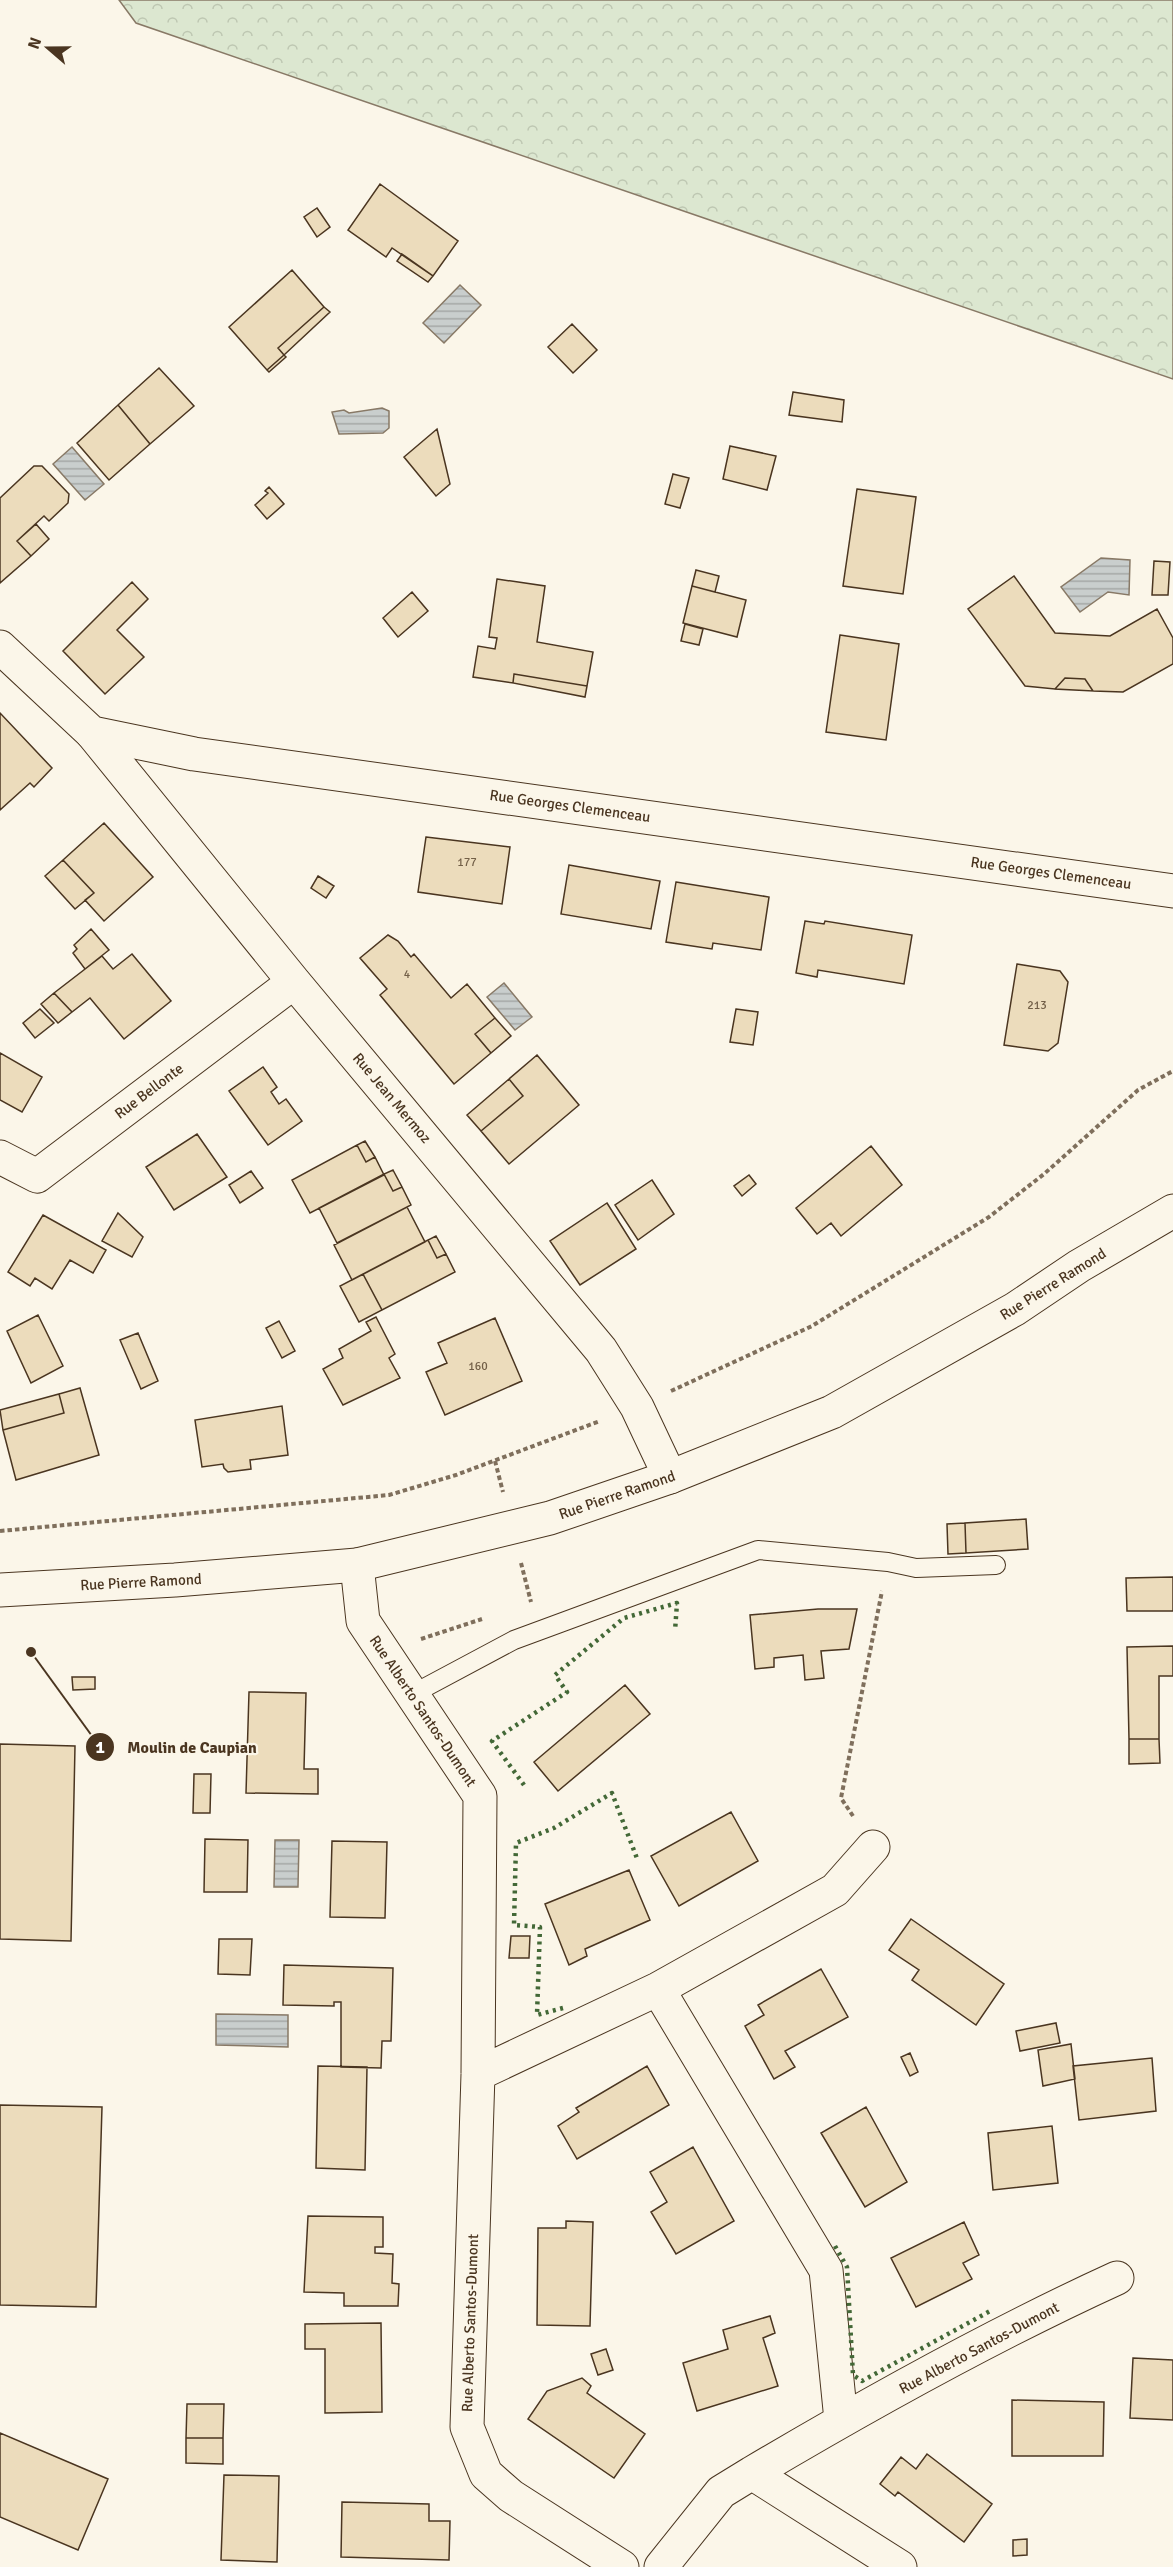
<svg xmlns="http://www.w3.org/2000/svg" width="1173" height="2567" viewBox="0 0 1173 2567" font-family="Signika,sans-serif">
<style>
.forest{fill:url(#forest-crowns);stroke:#887966;stroke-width:1.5}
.water{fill:url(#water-rules);stroke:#887966;stroke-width:1.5}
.building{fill:#ecdcbc;stroke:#4a3520;stroke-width:1.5}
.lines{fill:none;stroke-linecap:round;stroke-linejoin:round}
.lane-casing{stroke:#4a3520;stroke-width:20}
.street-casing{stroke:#4a3520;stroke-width:35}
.secondary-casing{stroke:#4a3520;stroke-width:35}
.primary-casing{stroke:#4a3520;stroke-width:35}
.path{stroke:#7f6f5c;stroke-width:4;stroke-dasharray:4.5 3;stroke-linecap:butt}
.lane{stroke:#fbf6e9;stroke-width:18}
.street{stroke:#fbf6e9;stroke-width:33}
.secondary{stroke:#fbf6e9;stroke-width:33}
.primary{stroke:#fbf6e9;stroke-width:33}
.hedge{stroke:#436837;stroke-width:4.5;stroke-dasharray:3 4.5;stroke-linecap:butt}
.labels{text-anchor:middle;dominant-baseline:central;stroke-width:4.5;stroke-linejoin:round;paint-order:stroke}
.number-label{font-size:12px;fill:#725f47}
.street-label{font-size:15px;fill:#4a3520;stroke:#fbf6e9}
.leader{fill:none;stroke:#4a3520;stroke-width:2}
.callout-dot{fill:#4a3520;stroke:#fbf6e9;stroke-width:2}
.mark-label{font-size:18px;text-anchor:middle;font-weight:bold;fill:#fff}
.callout-label{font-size:16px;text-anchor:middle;font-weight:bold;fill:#4a3520;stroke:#fbf6e9;stroke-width:4.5;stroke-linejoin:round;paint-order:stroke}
</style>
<defs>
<pattern id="forest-crowns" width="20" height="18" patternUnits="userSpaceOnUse" patternTransform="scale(1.5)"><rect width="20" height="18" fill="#dce7d0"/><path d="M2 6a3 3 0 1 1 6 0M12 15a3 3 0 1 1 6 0" fill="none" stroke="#bec7b2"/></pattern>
<pattern id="water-rules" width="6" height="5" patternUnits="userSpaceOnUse" patternTransform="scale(1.5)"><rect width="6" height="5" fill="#c9cecd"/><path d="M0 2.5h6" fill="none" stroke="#a5a8a6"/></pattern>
</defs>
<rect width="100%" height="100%" fill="#fbf6e9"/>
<path class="forest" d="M 119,0 L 1173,0 L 1173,379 L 136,23 Z"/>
<path class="water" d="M 460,285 L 481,305 L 444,343 L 423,323 Z
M 382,408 L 389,411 L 389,428 L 383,433 L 339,434 L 332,412 L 344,410 L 349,413 Z
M 72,447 L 104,484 L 85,500 L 53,464 Z
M 1101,558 L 1130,560 L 1129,595 L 1108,592 L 1080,612 L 1061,587 Z
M 504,983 L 532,1017 L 515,1030 L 487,997 Z
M 275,1840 L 299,1840 L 298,1887 L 274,1887 Z
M 216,2014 L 288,2015 L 288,2047 L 216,2045 Z"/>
<path class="building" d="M 380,184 L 458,241 L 433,276 L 392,248 L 386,257 L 348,230 Z
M 317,208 L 330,227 L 317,237 L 304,217 Z
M 402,254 L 433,276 L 428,282 L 397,261 Z
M 292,270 L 324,307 L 278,348 L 284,355 L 267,370 L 229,327 Z
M 324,307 L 330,312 L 284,355 L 278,348 Z
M 572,324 L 597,350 L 573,373 L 548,347 Z
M 284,355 L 286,357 L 269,372 L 267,370 Z
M 159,368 L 194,406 L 150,444 L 118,405 Z
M 793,392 L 844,400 L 842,422 L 789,415 Z
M 118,405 L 150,444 L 109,480 L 77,443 Z
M 437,429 L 450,484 L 436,496 L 404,457 Z
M 730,446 L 776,456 L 767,490 L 723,479 Z
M 34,466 L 42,466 L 69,494 L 68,503 L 49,521 L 44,516 L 17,541 L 31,556 L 0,583 L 0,498 Z
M 673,474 L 689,478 L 680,508 L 665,504 Z
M 269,487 L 284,504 L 267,519 L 255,505 L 268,493 L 265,491 Z
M 857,489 L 916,497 L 903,594 L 843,586 Z
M 36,524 L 49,539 L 31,556 L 17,541 Z
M 1154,561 L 1170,562 L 1168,595 L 1152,595 Z
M 696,570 L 719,576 L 715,592 L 692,586 Z
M 1014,576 L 1055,633 L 1110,636 L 1157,609 L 1173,638 L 1173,664 L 1123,692 L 1093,691 L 1085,679 L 1065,678 L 1055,689 L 1025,686 L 968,609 Z
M 497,579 L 545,586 L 537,642 L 593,652 L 587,686 L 514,674 L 513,683 L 473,677 L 478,646 L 495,649 L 497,638 L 489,637 Z
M 132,582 L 148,599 L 117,630 L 144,657 L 105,694 L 63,651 Z
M 692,586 L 746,600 L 737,637 L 683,623 Z
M 412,592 L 428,611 L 398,637 L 383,618 Z
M 685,624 L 703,629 L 699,645 L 681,641 Z
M 840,635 L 899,644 L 886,740 L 826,732 Z
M 514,674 L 587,686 L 585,697 L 513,683 Z
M 1065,678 L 1085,679 L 1093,691 L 1055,689 Z
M 0,713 L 52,768 L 34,787 L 30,783 L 0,810 Z
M 104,823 L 153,877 L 104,921 L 85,900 L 94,893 L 63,860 Z
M 426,837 L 510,847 L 502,904 L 418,892 Z
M 63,860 L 94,893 L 75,909 L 45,876 Z
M 569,865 L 660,881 L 651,929 L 561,914 Z
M 318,876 L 334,886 L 326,898 L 311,888 Z
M 676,882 L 769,897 L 761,950 L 713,943 L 712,949 L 666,942 Z
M 805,921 L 824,924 L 825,921 L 912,935 L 904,984 L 818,970 L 817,977 L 796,973 Z
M 91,929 L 109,950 L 85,969 L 73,953 L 77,949 L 74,945 Z
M 388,935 L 398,941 L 411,957 L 414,954 L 451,998 L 467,984 L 495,1018 L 475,1034 L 491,1053 L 454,1084 L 380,995 L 387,989 L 360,958 Z
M 132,954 L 171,1001 L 124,1039 L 90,998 L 72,1012 L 54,993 L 102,956 L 113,969 Z
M 1017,964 L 1060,971 L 1068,982 L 1058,1043 L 1048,1051 L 1004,1045 Z
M 54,993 L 72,1012 L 58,1023 L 41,1004 Z
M 40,1009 L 54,1023 L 35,1038 L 23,1023 Z
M 736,1009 L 758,1012 L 753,1045 L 730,1042 Z
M 495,1018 L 511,1036 L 491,1053 L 475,1034 Z
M 0,1053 L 42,1077 L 22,1112 L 0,1100 Z
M 537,1055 L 579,1105 L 509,1164 L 481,1131 L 523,1096 L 509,1079 Z
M 263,1067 L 277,1087 L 271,1092 L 279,1104 L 286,1099 L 302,1121 L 268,1145 L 229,1091 Z
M 509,1079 L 523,1096 L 481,1131 L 467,1115 Z
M 197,1134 L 227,1177 L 174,1210 L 146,1167 Z
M 365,1141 L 375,1157 L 366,1162 L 357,1145 Z
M 357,1145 L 366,1162 L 375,1157 L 384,1175 L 310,1213 L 292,1180 Z
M 871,1146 L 902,1185 L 841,1236 L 831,1223 L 817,1234 L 796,1208 Z
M 393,1170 L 402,1187 L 393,1191 L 384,1174 Z
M 251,1171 L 263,1188 L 240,1203 L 229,1185 Z
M 384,1174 L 393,1191 L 402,1187 L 411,1205 L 337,1243 L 319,1208 Z
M 749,1175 L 756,1184 L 742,1196 L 734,1186 Z
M 652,1180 L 674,1214 L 638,1240 L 615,1205 Z
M 607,1203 L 636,1249 L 580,1285 L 550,1241 Z
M 407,1207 L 425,1242 L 352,1280 L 334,1245 Z
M 118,1213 L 143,1237 L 132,1257 L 102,1241 Z
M 43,1215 L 106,1250 L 93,1273 L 70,1260 L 52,1289 L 35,1278 L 30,1286 L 8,1272 Z
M 436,1236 L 446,1254 L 437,1258 L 428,1240 Z
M 428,1240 L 437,1258 L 446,1254 L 455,1272 L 382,1310 L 363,1274 Z
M 363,1274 L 382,1310 L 359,1322 L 340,1286 Z
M 38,1315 L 63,1366 L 31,1383 L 7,1331 Z
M 376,1317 L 395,1354 L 389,1358 L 400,1378 L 343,1405 L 323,1369 L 343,1358 L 339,1349 L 371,1331 L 366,1322 Z
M 495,1318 L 522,1381 L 445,1415 L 426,1372 L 447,1363 L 438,1343 Z
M 279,1321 L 295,1351 L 282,1358 L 266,1328 Z
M 138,1333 L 158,1381 L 141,1389 L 120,1340 Z
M 80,1388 L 99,1455 L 16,1480 L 3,1430 L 64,1413 L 59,1394 Z
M 59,1394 L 64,1413 L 3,1430 L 0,1410 Z
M 282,1406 L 288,1455 L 250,1460 L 251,1469 L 228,1472 L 224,1468 L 223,1464 L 202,1467 L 195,1420 Z
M 1026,1519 L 1028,1549 L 966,1553 L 965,1523 Z
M 965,1523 L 966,1553 L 948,1554 L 947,1524 Z
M 1173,1577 L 1173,1611 L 1127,1611 L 1126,1578 Z
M 818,1609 L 857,1609 L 849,1649 L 821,1651 L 824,1678 L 805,1680 L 803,1655 L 774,1658 L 774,1667 L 755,1669 L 750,1615 Z
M 1173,1646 L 1173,1676 L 1159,1676 L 1159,1739 L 1129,1739 L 1127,1647 Z
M 72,1677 L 95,1677 L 95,1689 L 73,1690 Z
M 625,1685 L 650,1714 L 558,1791 L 534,1762 Z
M 249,1692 L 306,1693 L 304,1769 L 318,1769 L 318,1794 L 246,1793 Z
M 1129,1739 L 1159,1739 L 1160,1763 L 1129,1764 Z
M 0,1744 L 75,1746 L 71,1941 L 0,1939 Z
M 194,1774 L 211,1774 L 210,1813 L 193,1813 Z
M 731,1812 L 758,1861 L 679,1906 L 651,1856 Z
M 205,1839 L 248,1840 L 247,1892 L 204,1892 Z
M 332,1841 L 387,1842 L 385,1918 L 330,1917 Z
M 629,1870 L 650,1920 L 585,1949 L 587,1956 L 569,1965 L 545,1904 Z
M 911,1919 L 1004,1984 L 976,2025 L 912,1980 L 919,1970 L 889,1950 Z
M 511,1936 L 530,1936 L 529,1958 L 509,1958 Z
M 219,1939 L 252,1939 L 250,1975 L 218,1974 Z
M 284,1965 L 393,1968 L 391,2041 L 382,2041 L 381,2068 L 341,2067 L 341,2002 L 334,2002 L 334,2006 L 283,2005 Z
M 821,1969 L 848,2017 L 785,2051 L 795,2067 L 774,2079 L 745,2026 L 764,2015 L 758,2005 Z
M 1056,2023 L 1060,2043 L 1020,2051 L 1016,2031 Z
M 1071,2044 L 1075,2079 L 1043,2086 L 1038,2050 Z
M 910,2053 L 918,2072 L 910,2076 L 901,2057 Z
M 1152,2058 L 1156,2111 L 1079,2120 L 1073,2066 Z
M 318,2066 L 367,2067 L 365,2170 L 316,2168 Z
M 647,2066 L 669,2105 L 577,2159 L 558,2126 L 579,2112 L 576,2108 Z
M 0,2105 L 102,2107 L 96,2307 L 0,2305 Z
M 866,2107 L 907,2182 L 865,2207 L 821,2133 Z
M 1052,2126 L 1058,2183 L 993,2190 L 988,2133 Z
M 693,2147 L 734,2221 L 676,2254 L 651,2212 L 667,2202 L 650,2172 Z
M 308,2216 L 383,2217 L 383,2247 L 375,2247 L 375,2253 L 393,2254 L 392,2283 L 399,2284 L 398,2306 L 344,2306 L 344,2293 L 304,2292 Z
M 566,2221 L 593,2222 L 590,2326 L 537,2325 L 538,2228 L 566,2228 Z
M 964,2222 L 979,2255 L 963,2263 L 972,2279 L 916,2307 L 891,2258 Z
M 770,2316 L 775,2333 L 763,2338 L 778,2386 L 697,2411 L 683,2363 L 728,2349 L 723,2330 Z
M 381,2323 L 382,2412 L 325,2413 L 325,2349 L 305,2349 L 305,2324 Z
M 606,2349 L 613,2370 L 598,2375 L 591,2354 Z
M 1133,2358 L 1173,2360 L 1173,2420 L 1130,2418 Z
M 582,2378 L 591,2386 L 587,2393 L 645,2434 L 614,2478 L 528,2419 L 547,2391 Z
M 1012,2400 L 1104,2402 L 1103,2456 L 1012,2456 Z
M 187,2404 L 224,2404 L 223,2438 L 186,2438 Z
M 0,2433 L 108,2479 L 78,2550 L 0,2517 Z
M 186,2438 L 223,2438 L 223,2464 L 186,2463 Z
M 927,2454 L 992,2504 L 964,2542 L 898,2492 L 895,2496 L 880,2484 L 901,2457 L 916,2469 Z
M 224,2475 L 279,2476 L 277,2562 L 221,2560 Z
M 342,2502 L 429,2504 L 429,2521 L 450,2521 L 449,2560 L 341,2557 Z
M 1027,2539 L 1027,2555 L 1013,2556 L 1013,2540 Z"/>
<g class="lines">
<g class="lane-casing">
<path id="lane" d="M 411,1695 L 514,1640 L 758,1550 L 888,1562 L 916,1568 L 996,1565"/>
</g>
<g class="street-casing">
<path id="street" d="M 92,733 L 294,982 L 601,1350 L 637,1407 L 670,1477
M 0,1157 L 37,1176 L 294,982
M 357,1565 L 363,1621 L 480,1796 L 478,2074 L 467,2427 L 486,2474 L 511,2496 L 622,2567
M 658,1989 L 826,2270 L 841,2420
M 478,2074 L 658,1989 L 835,1890 L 873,1847
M 752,2473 C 870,2403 992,2335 1117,2278
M 661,2567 L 721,2492 L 752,2473 L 900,2567"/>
</g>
<g class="secondary-casing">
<path id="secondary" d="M 0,647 L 92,733 L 194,754 L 1173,891"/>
</g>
<g class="primary-casing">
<path id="primary" d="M 0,1590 L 175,1580 L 357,1565 L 550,1518 L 670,1477 L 832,1412 L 1015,1309 L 1079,1266 L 1173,1211"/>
</g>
<path class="path" d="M 671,1391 L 812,1326 L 989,1217 L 1044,1174 L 1138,1090 L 1173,1071
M 495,1461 L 503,1492
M 0,1531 L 389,1495 L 456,1475 L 600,1421
M 521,1563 L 531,1602
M 421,1639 L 482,1619
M 853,1816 L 841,1798 L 882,1591"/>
<use href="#lane" class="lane"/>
<use href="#street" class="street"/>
<use href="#secondary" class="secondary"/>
<use href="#primary" class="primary"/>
<path class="hedge" d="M 524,1785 L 492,1741 L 567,1692 L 555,1675 L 624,1618 L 677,1603 L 675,1631
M 563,2008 L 537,2015 L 540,1927 L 514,1925 L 516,1843 L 554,1828 L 612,1793 L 638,1861
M 835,2246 L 847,2267 L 853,2375 L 862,2381 L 992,2310"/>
</g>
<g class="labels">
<g class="number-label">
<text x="467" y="862">177</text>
<text x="407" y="974">4</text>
<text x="1037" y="1005">213</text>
<text x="478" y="1366">160</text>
</g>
<g class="street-label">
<text transform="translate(570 806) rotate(8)">Rue Georges Clemenceau</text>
<text transform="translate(1051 873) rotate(8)">Rue Georges Clemenceau</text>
<text transform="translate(149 1091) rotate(-37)">Rue Bellonte</text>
<text transform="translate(392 1098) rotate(50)">Rue Jean Mermoz</text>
<text transform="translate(1053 1284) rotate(-32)">Rue Pierre Ramond</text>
<text transform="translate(617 1495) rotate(-19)">Rue Pierre Ramond</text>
<text transform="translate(141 1582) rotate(-3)">Rue Pierre Ramond</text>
<text transform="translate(423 1711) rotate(56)">Rue Alberto Santos-Dumont</text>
<text transform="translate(470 2323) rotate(-88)">Rue Alberto Santos-Dumont</text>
<text transform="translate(979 2348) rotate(-28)">Rue Alberto Santos-Dumont</text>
</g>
</g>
<path class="leader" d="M31 1652L100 1747"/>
<g class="callout-dot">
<circle cx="31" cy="1652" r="6"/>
<circle cx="100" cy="1747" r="15"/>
</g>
<g class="mark-label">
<text x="100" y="1753">1</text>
</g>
<g class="callout-label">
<text x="192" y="1753">Moulin de Caupian</text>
</g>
<g transform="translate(48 48) rotate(290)" stroke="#fbf6e9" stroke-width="4.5" paint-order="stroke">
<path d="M0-4.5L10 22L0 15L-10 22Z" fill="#4a3520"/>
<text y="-9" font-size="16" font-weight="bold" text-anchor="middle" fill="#4a3520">N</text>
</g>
</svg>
